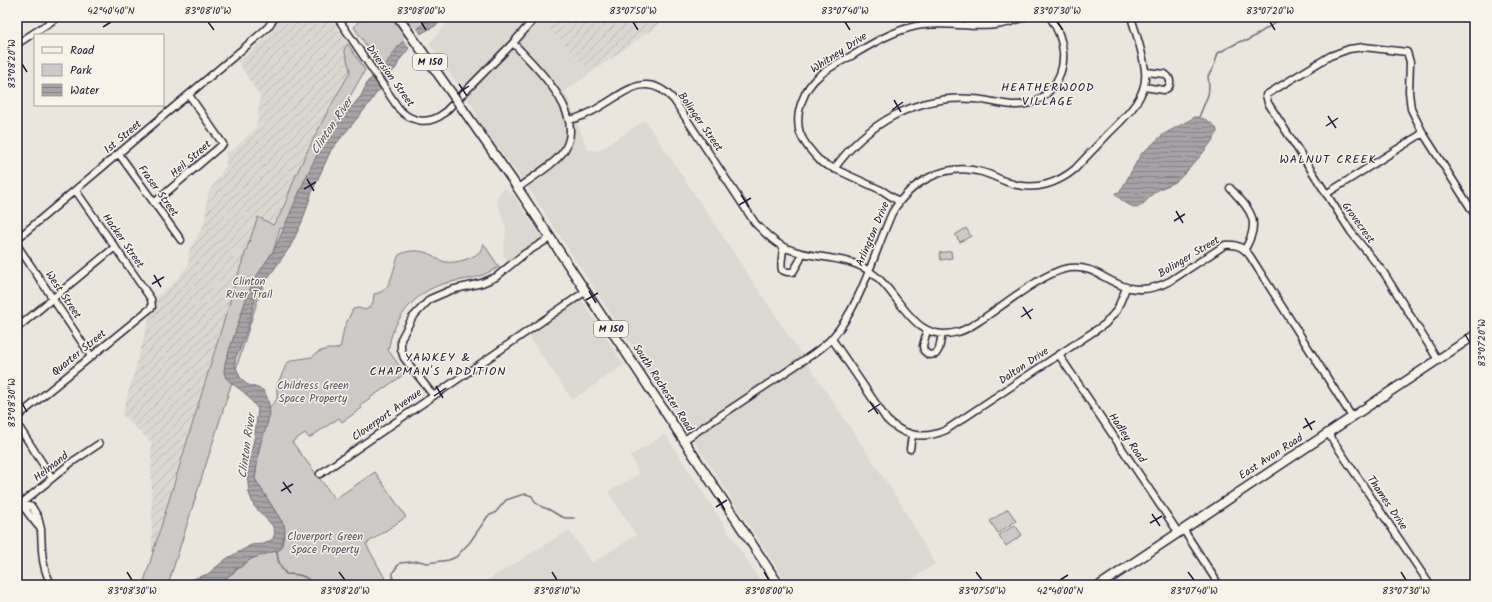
<svg xmlns="http://www.w3.org/2000/svg" width="1492" height="602" viewBox="0 0 1492 602" font-family="Kalam,sans-serif">
<style>
.built{fill:#dbd8d2}
.industrial{fill:url(#industrial-furrows)}
.green{fill:#cdc9c6;stroke:#787680}
.water{fill:url(#water-rules);stroke:#716f7b}
.pier{fill:#eae6de}
.lines{fill:none;stroke-linecap:round;stroke-linejoin:round}
.stream{stroke:#716f7b;stroke-width:1.5}
.minor-casing{stroke:#22223b;stroke-width:9}
.major-casing{stroke:#22223b;stroke-width:11}
.minor{stroke:#f7f3e8;stroke-width:6}
.major{stroke:#f7f3e8;stroke-width:8}
.major-bridge-casing{stroke:#22223b;stroke-width:11;stroke-linecap:butt}
.major-bridge{stroke:#f7f3e8;stroke-width:8}
.ticks{fill:none;stroke:#22223b;stroke-width:1.5}
.labels{text-anchor:middle;dominant-baseline:central;stroke-width:3;stroke-linejoin:round;paint-order:stroke}
.shield{fill:#f7f3e8;stroke:#62616f;stroke-width:1}
.shield-label{font-size:10px;font-weight:bold;fill:#22223b}
.street-label{font-size:11px;fill:#22223b;stroke:#f7f3e8}
.park-label{font-size:11px;fill:#555465;stroke:#f7f3e8}
.neighbourhood-label{font-size:12px;letter-spacing:1px;fill:#22223b;stroke:#f7f3e8}
.water-label{font-size:12px;font-style:italic;fill:#504f60;stroke:#f7f3e8}
.neatline{fill:none;stroke:#22223b;stroke-width:1.5}
.ticks-label{font-size:10px;text-anchor:middle;fill:#22223b}
</style>
<defs>
<pattern id="industrial-furrows" width="10" height="10" patternUnits="userSpaceOnUse"><rect width="10" height="10" fill="#dbd8d2"/><path d="M-1 1l2-2M0 10L10 0M9 11l2-2" fill="none" stroke="#bcb9b5"/></pattern>
<pattern id="water-rules" width="6" height="5" patternUnits="userSpaceOnUse"><rect width="6" height="5" fill="#a6a3a6"/><path d="M0 2.5h6" fill="none" stroke="#878488"/></pattern>
</defs>
<rect width="100%" height="100%" fill="#eae6de"/>
<filter id="ink" filterUnits="userSpaceOnUse"><feTurbulence type="fractalNoise" baseFrequency=".025" numOctaves="2"/><feDisplacementMap in="SourceGraphic" scale="8" xChannelSelector="R" yChannelSelector="G"/><feConvolveMatrix kernelMatrix="1 2 1 2 8 2 1 2 1" color-interpolation-filters="sRGB"/></filter>
<g filter="url(#ink)">
<path class="built" d="M 452,17 L 538,17 L 591,73 L 565,91 L 588,150 L 598,151 L 645,120 L 900,502 L 935,564 L 903,585 L 788,585 L 529,189 L 480,125 L 473,106 L 429,44 Z
M 504,187 L 514,196 L 543,239 L 508,261 L 503,255 L 506,229 L 496,199 Z
M 581,299 L 624,365 L 572,400 L 529,336 Z
M 665,434 L 763,585 L 482,585 L 481,584 L 569,530 L 592,563 L 636,535 L 608,492 L 639,474 L 630,456 Z"/>
<path class="industrial" d="M 281,17 L 330,17 L 348,44 L 344,49 L 350,70 L 311,143 L 277,221 L 273,225 L 258,217 L 242,262 L 152,553 L 151,442 L 122,415 L 151,312 L 156,306 L 155,298 L 175,282 L 188,265 L 189,251 L 204,225 L 208,193 L 226,166 L 226,153 L 234,149 L 256,128 L 260,97 L 238,62 L 269,35 Z
M 538,17 L 669,17 L 591,73 Z"/>
<path class="green" d="M 362,17 L 430,17 L 384,77 L 372,59 L 374,57 L 354,27 Z
M 348,44 L 365,70 L 329,134 L 310,172 L 287,230 L 280,228 L 260,297 L 258,299 L 168,585 L 143,585 L 242,262 L 258,217 L 273,225 C 283,214 290,189 296,175 C 312,140 330,106 349,74 L 350,70 L 344,49 Z
M 966,228 L 971,236 L 960,242 L 955,235 Z
M 483,243 L 499,267 C 489,272 479,278 467,279 C 459,281 451,281 443,284 C 421,290 403,309 394,329 C 391,335 390,343 388,350 L 398,364 L 406,373 L 360,405 L 362,408 L 342,422 L 339,418 L 309,438 L 305,433 L 292,442 L 335,499 L 375,472 L 406,517 L 366,544 L 388,584 L 385,585 L 205,585 L 221,582 L 251,559 L 261,554 L 277,551 L 282,546 L 284,525 L 255,479 L 260,445 L 270,414 L 269,408 L 277,399 L 277,385 L 287,363 L 293,360 L 312,357 L 318,352 L 328,349 L 336,349 L 340,347 L 341,344 L 344,328 L 353,309 L 359,308 L 365,310 C 374,305 373,303 374,294 C 393,292 392,268 399,255 C 409,249 422,250 432,255 C 436,258 440,261 446,262 C 454,264 477,258 482,249 C 483,247 483,245 483,243 Z
M 951,251 L 952,258 L 941,260 L 939,253 Z
M 1008,509 L 1016,521 L 998,533 L 990,521 Z
M 1015,525 L 1022,535 L 1006,546 L 999,535 Z"/>
<path class="water" d="M 428,17 L 446,17 L 435,26 L 420,34 L 399,61 L 396,68 L 391,73 L 388,83 L 377,92 L 369,104 L 331,150 L 312,192 L 302,222 L 290,247 L 257,293 L 248,327 L 239,351 L 235,358 L 235,365 L 240,377 L 246,384 L 263,390 C 276,408 266,427 260,445 C 257,456 257,468 255,479 L 284,525 L 285,531 L 281,549 L 251,559 L 228,576 L 224,581 L 205,585 L 191,585 L 193,579 L 208,574 L 226,559 L 246,548 L 251,545 L 264,544 L 273,539 L 275,532 L 272,525 L 254,506 L 249,493 L 247,474 L 255,434 L 258,409 L 245,393 L 230,382 L 226,378 L 224,373 L 225,363 L 248,293 L 256,277 L 275,248 L 305,179 L 322,145 L 341,119 L 361,96 L 368,81 L 383,68 L 400,44 L 422,25 Z
M 1195,117 C 1200,117 1208,120 1212,124 C 1214,125 1217,128 1217,131 C 1218,138 1183,176 1177,181 C 1170,186 1161,187 1155,192 C 1148,197 1144,206 1136,208 C 1128,205 1120,200 1115,193 L 1120,192 L 1141,154 L 1164,134 Z"/>
<path class="pier" d="M 416,27 L 421,35 L 410,49 L 403,39 Z"/>
<g class="lines">
<path class="stream" d="M 1199,117 L 1208,95 L 1209,87 L 1208,76 C 1214,68 1216,61 1218,53 L 1241,41 L 1247,41 L 1284,17
M 277,551 C 278,561 279,566 286,574 C 298,574 306,575 314,585
M 393,585 L 393,572 L 400,563 L 419,561 L 427,563 L 449,560 L 456,557 L 470,542 L 488,516 L 495,513 L 506,500 L 521,495 L 526,494 L 532,496 L 536,503 L 542,507 L 548,509 L 560,516 L 565,518 L 574,518"/>
<g class="minor-casing">
<path id="minor" d="M 337,17 L 399,109 C 411,122 428,125 443,114 L 513,43 L 536,17
M 513,43 C 536,67 586,113 565,149 C 556,164 532,177 518,188
M 17,44 L 58,17
M 1144,87 L 1164,90 C 1172,87 1172,79 1165,74 L 1146,72
M 569,120 C 581,118 592,112 603,105 C 628,90 648,71 674,100 L 755,223 C 763,231 772,241 782,246 C 809,260 844,254 869,271 C 901,291 911,345 958,332 C 967,330 976,323 984,318 C 1005,304 1047,270 1070,268 C 1092,266 1099,276 1118,284 C 1135,292 1153,290 1170,281 L 1225,245 C 1237,244 1243,247 1250,256 L 1352,417
M 119,154 L 181,240
M 834,169 C 866,124 917,94 974,99 C 992,100 1012,109 1030,103 C 1038,101 1045,96 1050,90 C 1070,68 1065,39 1050,17
M 1230,188 C 1250,210 1262,220 1245,249
M 1326,194 L 1423,133
M 898,201 L 883,191 L 822,163 C 814,155 804,144 800,133 C 794,114 804,88 819,76 C 829,67 842,61 853,55 C 873,43 893,31 916,26 C 954,19 985,35 1024,17
M 154,203 L 223,144 L 189,95
M 17,239 L 257,37 L 268,27 L 275,17
M 17,245 L 91,356
M 783,247 C 783,255 780,263 782,270 L 787,272 L 793,272 L 800,260 L 802,253
M 17,328 L 115,247
M 927,330 L 923,346 L 924,351 L 929,355 L 936,354 L 939,349 L 942,334
M 832,339 L 887,420 C 904,436 924,440 946,430 L 1105,324 L 1117,310 L 1126,288
M 1059,355 L 1178,532
M 1438,360 L 1384,273 L 1351,232 L 1268,103 L 1266,95 L 1330,56 L 1349,49 L 1364,47 L 1407,52 L 1410,62 L 1409,92 L 1411,109 L 1423,133 L 1475,215
M 433,395 L 404,358 L 401,349 L 401,339 L 412,318 L 430,299 L 451,290 L 482,283 L 496,277 L 524,254 L 550,238
M 17,417 L 152,307 L 151,299 L 76,191
M 17,424 L 52,478
M 1328,433 L 1430,585
M 684,440 L 813,354 C 820,349 827,344 832,338 C 860,307 875,251 892,213 C 910,182 945,162 982,172 C 993,175 1002,181 1013,184 C 1036,191 1058,183 1075,169 C 1086,157 1097,146 1107,135 C 1124,118 1148,98 1145,71 C 1143,52 1136,34 1131,17
M 910,449 L 912,435
M 320,474 L 586,291
M 21,504 L 32,507 L 38,517 L 41,529 C 33,521 28,512 21,504 Z
M 17,507 L 72,462 L 99,444
M 41,529 C 42,549 41,568 52,585
M 1183,529 L 1219,585"/>
</g>
<g class="major-casing">
<path id="major" d="M 462,108 L 513,181 L 779,585
M 1100,585 L 1475,335"/>
</g>
<use href="#minor" class="minor"/>
<use href="#major" class="major"/>
<g class="major-bridge-casing">
<path id="major-bridge" d="M 398,17 L 462,108"/>
</g>
<use href="#major-bridge" class="major-bridge"/>
</g>
</g>
<path class="ticks" d="M 208,22 L 214,30M 421,22 L 426,30M 633,22 L 638,30M 845,22 L 850,30M 1057,22 L 1063,30M 1270,22 L 1275,30M 103,27 L 111,22M 22,64 L 27,72M 459,84 L 467,96M 457,94 L 469,86M 894,100 L 901,112M 892,110 L 903,102M 1328,116 L 1336,128M 1326,126 L 1338,118M 307,179 L 314,191M 304,189 L 316,182M 741,195 L 749,207M 739,205 L 751,198M 1176,211 L 1183,223M 1174,221 L 1185,214M 154,275 L 161,287M 152,284 L 164,277M 589,291 L 596,303M 586,300 L 598,293M 1023,307 L 1031,319M 1021,317 L 1033,309M 1465,334 L 1470,343M 436,386 L 443,398M 434,396 L 446,388M 870,402 L 878,414M 22,403 L 27,412M 868,412 L 880,404M 1305,418 L 1312,430M 1303,428 L 1315,421M 283,482 L 291,493M 281,491 L 293,484M 718,498 L 725,510M 716,507 L 727,500M 1152,514 L 1160,526M 1150,523 L 1162,516M 127,572 L 132,580M 339,572 L 345,580M 552,572 L 557,580M 764,572 L 769,580M 976,572 L 982,580M 1188,572 L 1194,580M 1401,572 L 1406,580M 1060,580 L 1068,575"/>
<g class="labels">
<g class="shield">
<rect x="413" y="54" width="34" height="16" rx="3"/>
<rect x="594" y="321" width="34" height="16" rx="3"/>
</g>
<g class="shield-label">
<text x="430" y="62">M 150</text>
<text x="611" y="329">M 150</text>
</g>
<g class="street-label">
<text transform="translate(839 53) rotate(-33)">Whitney Drive</text>
<text transform="translate(390 76) rotate(54)">Diversion Street</text>
<text transform="translate(700 122) rotate(55)">Bolinger Street</text>
<text transform="translate(123 137) rotate(-40)">1st Street</text>
<text transform="translate(191 159) rotate(-41)">Heil Street</text>
<text transform="translate(158 191) rotate(54)">Fraser Street</text>
<text transform="translate(1358 223) rotate(54)">Grovecrest</text>
<text transform="translate(873 234) rotate(-67)">Arlington Drive</text>
<text transform="translate(123 241) rotate(55)">Hacker Street</text>
<text transform="translate(1189 257) rotate(-31)">Bolinger Street</text>
<text transform="translate(63 295) rotate(56)">West Street</text>
<text transform="translate(79 353) rotate(-39)">Quarter Street</text>
<text transform="translate(1024 366) rotate(-34)">Dalton Drive</text>
<text transform="translate(663 388) rotate(57)">South Rochester Road</text>
<text transform="translate(387 415) rotate(-35)">Cloverport Avenue</text>
<text transform="translate(1127 438) rotate(56)">Hadley Road</text>
<text transform="translate(1271 457) rotate(-33)">East Avon Road</text>
<text transform="translate(51 467) rotate(-38)">Helmand</text>
<text transform="translate(1387 503) rotate(56)">Thames Drive</text>
</g>
<g class="park-label">
<text x="249" y="282">Clinton<tspan x="249" dy="13">River Trail</tspan></text>
<text x="313" y="386">Childress Green<tspan x="313" dy="13">Space Property</tspan></text>
<text x="325" y="537">Cloverport Green<tspan x="325" dy="13">Space Property</tspan></text>
</g>
<g class="neighbourhood-label">
<text x="1048" y="87">HEATHERWOOD<tspan x="1048" dy="14">VILLAGE</tspan></text>
<text x="1328" y="159">WALNUT CREEK</text>
<text x="438" y="357">YAWKEY &amp;<tspan x="438" dy="14">CHAPMAN'S ADDITION</tspan></text>
</g>
<g class="water-label">
<text transform="translate(332 126) rotate(-56)">Clinton River</text>
<text transform="translate(247 446) rotate(-82)">Clinton River</text>
</g>
</g>
<rect width="1492" height="602" fill="none" stroke="#f7f3e8" stroke-width="44"/>
<rect x="34" y="34" width="130" height="72" fill="#f7f3e8" stroke="#a29fa3"/>
<rect x="42" y="47" width="20" height="6" fill="#f7f3e8" stroke="#a29fa3"/>
<text x="70" y="54" font-size="12" fill="#22223b">Road</text>
<rect x="42" y="64" width="20" height="12" fill="#cdc9c6" stroke="#a29fa3"/>
<text x="70" y="74" font-size="12" fill="#22223b">Park</text>
<rect x="42" y="84" width="20" height="12" fill="url(#water-rules)" stroke="#a29fa3"/>
<text x="70" y="94" font-size="12" fill="#22223b">Water</text>
<rect x="22" y="22" width="1448" height="558" class="neatline"/>
<g class="ticks-label">
<text x="111" y="14">42°40'40"N</text>
<text x="208" y="14">83°08'10"W</text>
<text x="421" y="14">83°08'00"W</text>
<text x="633" y="14">83°07'50"W</text>
<text x="845" y="14">83°07'40"W</text>
<text x="1057" y="14">83°07'30"W</text>
<text x="1270" y="14">83°07'20"W</text>
<text transform="translate(11 64) rotate(-90)" y="4">83°08'20"W</text>
<text transform="translate(1481 343) rotate(-90)" y="4">83°07'20"W</text>
<text transform="translate(11 403) rotate(-90)" y="4">83°08'30"W</text>
<text x="132" y="594">83°08'30"W</text>
<text x="345" y="594">83°08'20"W</text>
<text x="557" y="594">83°08'10"W</text>
<text x="769" y="594">83°08'00"W</text>
<text x="982" y="594">83°07'50"W</text>
<text x="1060" y="594">42°40'00"N</text>
<text x="1194" y="594">83°07'40"W</text>
<text x="1406" y="594">83°07'30"W</text>
</g>
</svg>
